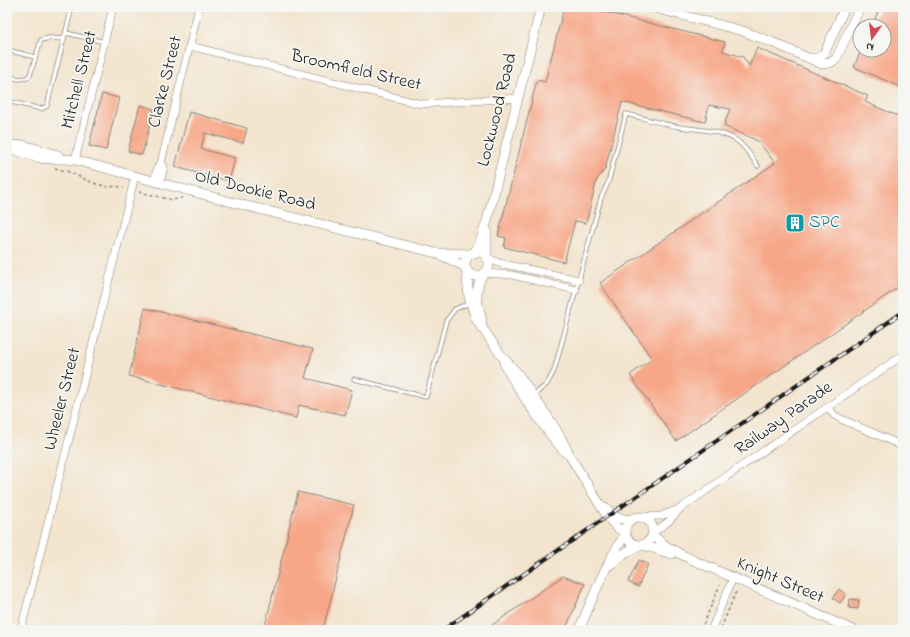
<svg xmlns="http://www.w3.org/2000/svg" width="910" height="637" viewBox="0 0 910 637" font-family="'Indie Flower',sans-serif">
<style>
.building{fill:#f7a788}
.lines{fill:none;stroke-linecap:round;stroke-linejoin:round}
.lane-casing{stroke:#888075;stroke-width:5}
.street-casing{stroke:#888075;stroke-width:8}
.secondary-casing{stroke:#888075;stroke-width:10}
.path{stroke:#888075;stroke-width:1.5;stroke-dasharray:3 3;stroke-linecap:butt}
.lane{stroke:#fff;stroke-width:3.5}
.street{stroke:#fff;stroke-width:7}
.secondary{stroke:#fff;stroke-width:9}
.rail-casing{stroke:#1c1c1c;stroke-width:4}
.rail{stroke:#f6f6f2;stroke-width:2.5;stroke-dasharray:8;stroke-linecap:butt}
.labels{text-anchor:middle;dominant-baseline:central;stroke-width:3.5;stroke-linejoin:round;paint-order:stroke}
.street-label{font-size:18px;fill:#1c1c1c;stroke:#f6f6f2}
.culture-label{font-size:18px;fill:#0d838f;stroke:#f6f6f2;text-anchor:start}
</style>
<rect width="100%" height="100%" fill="#f6f6f2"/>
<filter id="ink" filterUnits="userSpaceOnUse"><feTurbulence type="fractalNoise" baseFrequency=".025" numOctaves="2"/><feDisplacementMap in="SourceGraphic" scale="8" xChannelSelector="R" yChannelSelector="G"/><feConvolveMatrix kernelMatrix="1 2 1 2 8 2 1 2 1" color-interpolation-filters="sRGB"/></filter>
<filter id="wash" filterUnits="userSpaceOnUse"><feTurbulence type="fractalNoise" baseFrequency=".012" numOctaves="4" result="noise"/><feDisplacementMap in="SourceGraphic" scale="16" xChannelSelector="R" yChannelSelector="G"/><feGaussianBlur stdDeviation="0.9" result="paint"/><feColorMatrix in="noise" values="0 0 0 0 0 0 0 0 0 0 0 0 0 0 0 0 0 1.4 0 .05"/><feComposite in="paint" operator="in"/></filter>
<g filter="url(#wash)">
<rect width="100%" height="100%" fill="#f3e4ce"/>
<g id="blocks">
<path class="building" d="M 564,7 L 585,7 L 725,42 L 723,51 L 743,57 L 749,66 L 757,48 L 868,96 L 865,102 L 898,116 L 903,105 L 903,284 L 676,441 L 630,375 L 652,359 L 600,283 L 775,163 L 758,141 L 724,126 L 730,109 L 709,105 L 705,122 L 622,102 L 605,169 L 597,179 L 586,223 L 575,221 L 564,262 L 504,247 L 506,238 L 498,236 L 537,80 L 545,82 Z
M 880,7 L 903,7 L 903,88 L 854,67 L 861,50 L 884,50 L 884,26 L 872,26 Z
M 102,94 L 119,98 L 106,150 L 89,146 Z
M 140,105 L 154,109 L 142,155 L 128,151 Z
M 189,112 L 247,128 L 243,143 L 205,133 L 201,149 L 235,158 L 229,181 L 175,167 Z
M 145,308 L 313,349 L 305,378 L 352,390 L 345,415 L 299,405 L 296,418 L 129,376 Z
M 298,492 L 354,505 L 323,630 L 264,630 Z
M 639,560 L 648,564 L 638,587 L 628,582 Z
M 563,576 L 585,584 L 565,630 L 485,630 Z
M 839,589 L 846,595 L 840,603 L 833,598 Z
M 850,599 L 859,600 L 858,609 L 849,608 Z"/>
</g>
</g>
<g filter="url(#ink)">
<use href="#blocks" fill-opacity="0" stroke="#888075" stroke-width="1"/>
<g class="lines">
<g class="lane-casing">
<path id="lane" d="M 57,7 L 71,10
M 66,33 L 105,42
M 7,50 L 35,57
M 7,76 L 18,79 L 27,78 L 30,75 L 41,40 L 49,38 L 64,39
M 7,101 L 41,109 L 47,106 L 72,7
M 354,379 L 426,397 L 446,321 L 455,309 L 470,303
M 534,395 L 547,384 L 554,371 L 601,198 L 608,183 L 626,114 C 644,118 662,124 680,127 C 698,130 720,130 736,140 C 745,146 752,157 758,166"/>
</g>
<g class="street-casing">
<path id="street" d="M 190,46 L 421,104 L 518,98
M 75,160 L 113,7
M 154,181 L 158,166 L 161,163 L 199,7
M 160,183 L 164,167 L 161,163
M 488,258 L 499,263 L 579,280
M 486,273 L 512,275 L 576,290
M 828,407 L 834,415 L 841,419 L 903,446
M 638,517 L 661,516 L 679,509
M 653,533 L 669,521 L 681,508 L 903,355
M 21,630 L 135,176
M 711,630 L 733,578"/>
</g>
<g class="secondary-casing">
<path id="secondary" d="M 651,7 L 743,31 L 774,43 L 822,64 L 830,63 L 836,59 L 860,7
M 808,58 L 817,58 L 824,54 L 845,7
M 7,146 C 18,151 28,156 40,158 C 52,160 64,158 75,160 L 243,205 L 436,253 L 466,267
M 8,146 L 23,145 L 58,155
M465 264a12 12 0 1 1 24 0a12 12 0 1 1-24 0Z
M 437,253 L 471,254
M 474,253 L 479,245 L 487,221 L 541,7
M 487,256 L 487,231
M 466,268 L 469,297 L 476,319 L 501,355 L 518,374 L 552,423 L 561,438 L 571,458 L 607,516 L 615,526 L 625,533
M 482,275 C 473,296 478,301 482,322
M 504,363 C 511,378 520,390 528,403 C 540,420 551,438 566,453
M 605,508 L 618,518 L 630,520
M625 531a14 14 0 1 1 28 0a14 14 0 1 1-28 0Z
M 653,535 C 664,547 680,554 695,561 L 853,630
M 643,545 L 672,554
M 610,565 L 626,552 L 640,546
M 579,630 C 593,598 605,564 625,535"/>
</g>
<path class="path" d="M 55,168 L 69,172 L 93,183 L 109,187 L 116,186 L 124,188
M 139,192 L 173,200 L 182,198
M 721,628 L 736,592
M 701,630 L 720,585"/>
<use href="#lane" class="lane"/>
<use href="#street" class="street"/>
<use href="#secondary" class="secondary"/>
<g class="rail-casing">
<path id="rail" d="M 443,630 L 903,312"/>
</g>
<use href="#rail" class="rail"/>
</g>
</g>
<defs>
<g id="building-square" transform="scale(1)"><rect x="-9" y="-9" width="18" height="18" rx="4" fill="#0f9aa8" stroke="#f6f6f2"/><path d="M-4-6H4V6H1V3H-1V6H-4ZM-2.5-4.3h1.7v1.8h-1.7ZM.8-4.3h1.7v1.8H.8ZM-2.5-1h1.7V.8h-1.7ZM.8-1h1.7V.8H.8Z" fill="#fff"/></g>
</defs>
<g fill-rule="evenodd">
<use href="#building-square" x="795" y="223"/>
</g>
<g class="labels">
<g class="street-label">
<text transform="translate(356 71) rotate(13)">Broomfield Street</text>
<text transform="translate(80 80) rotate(-76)">Mitchell Street</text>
<text transform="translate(166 82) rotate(-76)">Clarke Street</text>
<text transform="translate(498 110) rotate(-76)">Lockwood Road</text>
<text transform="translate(255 191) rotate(14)">Old Dookie Road</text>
<text transform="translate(63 399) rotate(-76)">Wheeler Street</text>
<text transform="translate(784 419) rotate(-35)">Railway Parade</text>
<text transform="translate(780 581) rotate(23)">Knight Street</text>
</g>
<g class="culture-label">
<text x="809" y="223">SPC</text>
</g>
</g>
<rect width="910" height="637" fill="none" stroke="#f6f6f2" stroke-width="24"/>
<g transform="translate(872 38) rotate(194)"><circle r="19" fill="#f6f6f2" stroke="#9f9f9c"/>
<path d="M0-3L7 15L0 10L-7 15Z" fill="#d1495b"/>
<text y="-6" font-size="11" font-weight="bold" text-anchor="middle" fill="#1c1c1c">N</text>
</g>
</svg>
